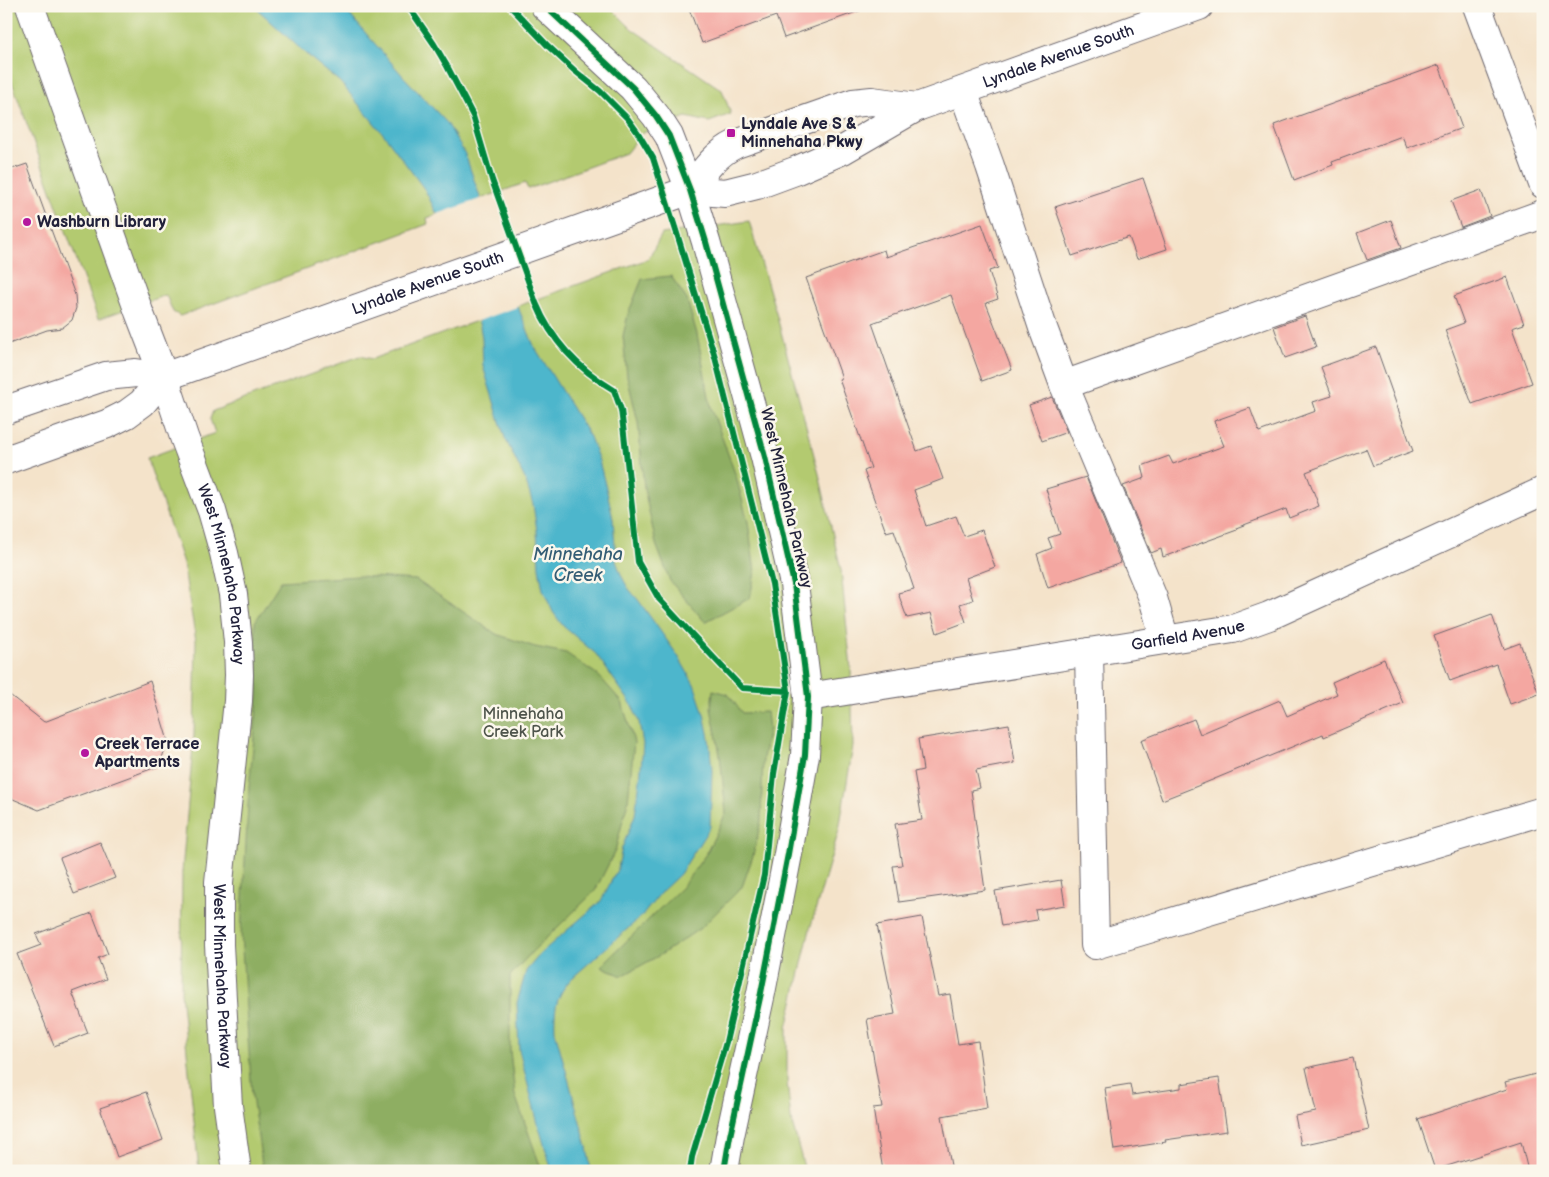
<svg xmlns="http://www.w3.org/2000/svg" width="1549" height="1177" viewBox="0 0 1549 1177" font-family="'Balsamiq Sans',sans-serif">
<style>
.green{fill:#b3ca6f;stroke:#6a7655}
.forest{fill:#8eae62;stroke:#58684e}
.water{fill:#4eb6cc;stroke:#386c84}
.pier{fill:#f4e3ca}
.building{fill:#f4a7a1}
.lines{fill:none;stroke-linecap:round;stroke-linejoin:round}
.minor-casing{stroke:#6c666d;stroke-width:30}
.major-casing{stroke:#6c666d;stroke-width:30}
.minor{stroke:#fff;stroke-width:28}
.major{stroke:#fff;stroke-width:28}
.cycleway-casing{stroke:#fbf7ec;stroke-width:9}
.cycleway{stroke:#00873e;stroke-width:6}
.poi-dot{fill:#b5179e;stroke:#fbf7ec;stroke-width:2}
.labels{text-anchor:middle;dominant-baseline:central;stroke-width:5;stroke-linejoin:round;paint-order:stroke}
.street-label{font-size:16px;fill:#22223b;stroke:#fbf7ec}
.poi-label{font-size:16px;font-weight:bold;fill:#22223b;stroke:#fbf7ec;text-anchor:start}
.park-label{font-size:16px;fill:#4e544b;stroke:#fbf7ec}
.water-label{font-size:18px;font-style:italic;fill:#345d75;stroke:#fbf7ec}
</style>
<rect width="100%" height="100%" fill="#fbf7ec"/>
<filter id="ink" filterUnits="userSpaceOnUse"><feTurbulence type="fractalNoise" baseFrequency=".02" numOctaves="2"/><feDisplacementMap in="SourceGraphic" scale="10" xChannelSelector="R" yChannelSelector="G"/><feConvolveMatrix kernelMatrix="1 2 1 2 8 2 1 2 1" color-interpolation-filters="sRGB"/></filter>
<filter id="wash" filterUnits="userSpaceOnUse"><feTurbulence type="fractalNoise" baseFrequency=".0096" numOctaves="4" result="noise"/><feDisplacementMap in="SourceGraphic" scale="20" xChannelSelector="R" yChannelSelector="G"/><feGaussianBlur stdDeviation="1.12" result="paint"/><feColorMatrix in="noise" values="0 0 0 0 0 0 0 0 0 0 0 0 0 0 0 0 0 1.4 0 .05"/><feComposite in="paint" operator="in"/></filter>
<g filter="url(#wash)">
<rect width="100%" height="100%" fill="#f4e3ca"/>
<path class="green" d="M 6,6 L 609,6 L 632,29 L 722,90 L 731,114 L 709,122 L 686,117 L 642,133 L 626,153 L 528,189 L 525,183 L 427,218 L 428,224 L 180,316 L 173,312 L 166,295 L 98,319 L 6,66 Z
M 749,221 L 776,313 L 819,474 L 841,570 L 851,669 L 853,746 L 839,830 L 810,929 L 787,1028 L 787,1082 L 791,1119 L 805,1171 L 199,1171 L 181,992 L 182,872 L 194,735 L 196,641 L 183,563 L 147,458 L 215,433 L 210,419 L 213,411 L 360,356 L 372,359 L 648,259 L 662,234 Z"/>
<path class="forest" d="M 671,276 L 687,300 L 697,334 L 711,407 L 736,476 L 748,522 L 755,572 L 750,598 L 705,622 L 670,581 L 656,544 L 644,488 L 638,422 L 627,376 L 623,336 L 628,314 L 642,279 Z
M 359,576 L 416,580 L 496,634 L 535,647 L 566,653 L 598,675 L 622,702 L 634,742 L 628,801 L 615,851 L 595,891 L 532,952 L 510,976 L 510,1051 L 515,1095 L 542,1171 L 263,1171 L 252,1096 L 241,934 L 249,788 L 258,697 L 255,622 L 281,581 Z
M 713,690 L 728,694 L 742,713 L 767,712 L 769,729 L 763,758 L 761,821 L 753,856 L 742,887 L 702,927 L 662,954 L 622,976 L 601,966 L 682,887 L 706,854 L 726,813 L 720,755 L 711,708 Z"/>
<path class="water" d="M 254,6 L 342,6 L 403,76 L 447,123 L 465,154 L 520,312 L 534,346 L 590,437 L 599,461 L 608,496 L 613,519 L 616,561 L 622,577 L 628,588 L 639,601 L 678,656 L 694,684 L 704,714 L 709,738 L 712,771 L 710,827 L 680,874 L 662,891 L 642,916 L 571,979 C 556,996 554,1009 555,1031 L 587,1147 L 591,1171 L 552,1171 L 538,1124 L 519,1050 L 517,1003 L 526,971 L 542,952 L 601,901 L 618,868 L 622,848 L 635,815 L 640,780 L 643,744 L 639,722 L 632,705 L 596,654 L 563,626 L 553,612 L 543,590 L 539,568 L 537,531 L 533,504 L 525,479 L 505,438 L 483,366 L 482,338 L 480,326 L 439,218 L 425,190 L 385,136 L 340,82 L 308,56 Z"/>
<path class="pier" d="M 483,198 L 520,306 L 475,322 L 435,215 Z"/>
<g id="blocks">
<path class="building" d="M 688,6 L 862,6 L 862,10 L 784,38 L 776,16 L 702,43 Z
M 1439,65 L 1462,128 L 1407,148 L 1402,136 L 1332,162 L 1333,165 L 1294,180 L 1274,125 Z
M 27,164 L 75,295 L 76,308 L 72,320 L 62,328 L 47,330 L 6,345 L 6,171 Z
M 1143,178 L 1167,249 L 1137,259 L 1129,237 L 1072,256 L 1055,207 Z
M 1481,190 L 1490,216 L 1461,227 L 1451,201 Z
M 1391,220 L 1401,248 L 1367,260 L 1357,233 Z
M 982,224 L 998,268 L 989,271 L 998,299 L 986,303 L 1012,370 L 982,381 L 951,295 L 872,323 L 917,451 L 931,446 L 943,479 L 914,490 L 926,526 L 956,516 L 964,536 L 982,530 L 995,567 L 966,578 L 973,600 L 960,604 L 966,622 L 937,633 L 931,613 L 907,618 L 898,593 L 914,589 L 894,530 L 886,532 L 864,471 L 871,468 L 839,379 L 842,378 L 806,278 L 884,250 L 886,257 Z
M 1507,277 L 1524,324 L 1512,328 L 1532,383 L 1472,404 L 1445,330 L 1464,323 L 1454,296 Z
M 1305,316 L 1316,347 L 1285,358 L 1274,327 Z
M 1376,347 L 1413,451 L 1373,466 L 1366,449 L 1306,472 L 1319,506 L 1289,518 L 1286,509 L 1236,528 L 1237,530 L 1163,557 L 1161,549 L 1151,553 L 1123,486 L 1145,478 L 1142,466 L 1169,456 L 1173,464 L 1224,446 L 1214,421 L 1250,408 L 1259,432 L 1316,411 L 1313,402 L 1332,396 L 1321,367 Z
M 1052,397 L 1067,432 L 1042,441 L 1029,405 Z
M 1086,477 L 1121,563 L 1048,588 L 1037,554 L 1052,548 L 1048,538 L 1060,534 L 1046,489 Z
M 1492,615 L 1504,649 L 1520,643 L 1539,694 L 1510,704 L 1496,664 L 1450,681 L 1434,636 Z
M 1384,659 L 1403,703 L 1324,737 L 1323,734 L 1205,783 L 1162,800 L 1141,740 L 1194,719 L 1200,734 L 1280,700 L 1287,716 L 1337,694 L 1332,682 Z
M 150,681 L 168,741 L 159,766 L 39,810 L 6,796 L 6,692 L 44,722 Z
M 1009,724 L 1015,763 L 976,770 L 980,788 L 971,790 L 985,890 L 899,902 L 893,866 L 902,865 L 895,824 L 922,820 L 914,772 L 923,770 L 918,739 Z
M 100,842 L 115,878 L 74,894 L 60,858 Z
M 1061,880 L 1065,905 L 1035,910 L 1037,920 L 1001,926 L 995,891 Z
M 92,913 L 108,954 L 98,958 L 106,979 L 72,992 L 88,1033 L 54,1046 L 17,954 L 41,945 L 36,934 Z
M 922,917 L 938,996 L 950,994 L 958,1044 L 978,1041 L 987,1108 L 942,1116 L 952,1171 L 883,1171 L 873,1108 L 882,1107 L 867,1019 L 895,1014 L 877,925 Z
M 1353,1058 L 1369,1130 L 1301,1145 L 1295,1116 L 1316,1112 L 1306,1068 Z
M 1543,1072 L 1543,1171 L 1528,1171 L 1521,1142 L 1435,1170 L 1418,1119 L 1507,1089 L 1505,1082 Z
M 1219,1078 L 1227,1131 L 1165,1140 L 1166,1142 L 1114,1150 L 1105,1088 L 1130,1084 L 1132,1095 L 1181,1088 L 1181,1084 Z
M 146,1092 L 163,1140 L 117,1157 L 100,1108 Z"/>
</g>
</g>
<g filter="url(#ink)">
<use href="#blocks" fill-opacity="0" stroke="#6c666d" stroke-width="1"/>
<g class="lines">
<g class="minor-casing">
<g id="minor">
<path id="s1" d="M 30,6 L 139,312 L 164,377 L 184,437 L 212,511 L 224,553 L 233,594 L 238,642 L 239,675 L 238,701 L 219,882 L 219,945 L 228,1106 L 237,1171"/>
<path d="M 545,6 L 633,88 L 656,116 L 669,136 L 690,190 L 706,242 L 765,457 L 794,584 L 808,697 L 805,755 L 788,854 L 761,993 L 730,1136 L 724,1171"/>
<path d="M 1477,6 L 1543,184"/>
<path d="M 963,91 L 990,166 L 1043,328 L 1064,385 L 1153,598 L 1165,640"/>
<path d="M 1064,385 L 1543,214"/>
<path d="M 1089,652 L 1095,945 L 1543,811"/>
<path id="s2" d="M 808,697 L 1233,629 L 1269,616 L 1543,491"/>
</g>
</g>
<g class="major-casing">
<g id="major">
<path d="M 690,190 C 703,172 715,154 736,144 L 853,103 L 872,101 L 917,107"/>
<path id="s3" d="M 6,410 L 106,376 L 136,373 L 164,377 L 690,190 L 725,193 L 757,185 L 795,171 L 843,150 L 917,107 L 1199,6"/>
<path d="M 6,460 L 107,424 L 127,414 L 142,403 L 164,377"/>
</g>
</g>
<use href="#minor" class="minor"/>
<use href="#major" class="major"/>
<g class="cycleway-casing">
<path id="cycleway" d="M 408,6 L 434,44 L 447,66 L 473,116 L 492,180 L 536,303 C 552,342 578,369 614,390 L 621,410 L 624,434 L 638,562 L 659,599 L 742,688 L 788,691
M 510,6 L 548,46 L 575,71 L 600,91 L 628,119 L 638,133 L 653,158 L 679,240 L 715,357 L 772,584 L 788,691 L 774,774 L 764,875 L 726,1042 L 692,1157 L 690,1171
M 545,6 L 633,88 L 656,116 L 669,136 L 690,190 L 706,242 L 765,457 L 794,584 L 808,697 L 805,755 L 788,854 L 761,993 L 730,1136 L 724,1171"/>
</g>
<use href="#cycleway" class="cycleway"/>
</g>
</g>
<g class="poi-dot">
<rect x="726" y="128" width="10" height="10" rx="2.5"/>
<circle cx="27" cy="222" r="5"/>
<circle cx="85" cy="753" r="5"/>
</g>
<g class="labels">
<g class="street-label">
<text stroke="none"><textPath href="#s3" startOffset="1119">Lyndale Avenue South</textPath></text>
<text stroke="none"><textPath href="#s3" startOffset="444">Lyndale Avenue South</textPath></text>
<text transform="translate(786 498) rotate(77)">West Minnehaha Parkway</text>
<text stroke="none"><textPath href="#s1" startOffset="601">West Minnehaha Parkway</textPath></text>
<text stroke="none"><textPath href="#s2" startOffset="385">Garfield Avenue</textPath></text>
<text stroke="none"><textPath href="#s1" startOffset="1006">West Minnehaha Parkway</textPath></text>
</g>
<g class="poi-label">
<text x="741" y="124">Lyndale Ave S &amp;<tspan x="741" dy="18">Minnehaha Pkwy</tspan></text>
<text x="37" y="222">Washburn Library</text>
<text x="95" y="744">Creek Terrace<tspan x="95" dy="18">Apartments</tspan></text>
</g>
<g class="park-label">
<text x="523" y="714">Minnehaha<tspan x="523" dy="18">Creek Park</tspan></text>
</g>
<g class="water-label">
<text x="578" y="554">Minnehaha<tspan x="578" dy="21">Creek</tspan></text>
</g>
</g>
<rect width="1549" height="1177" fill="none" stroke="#fbf7ec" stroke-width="25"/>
</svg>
